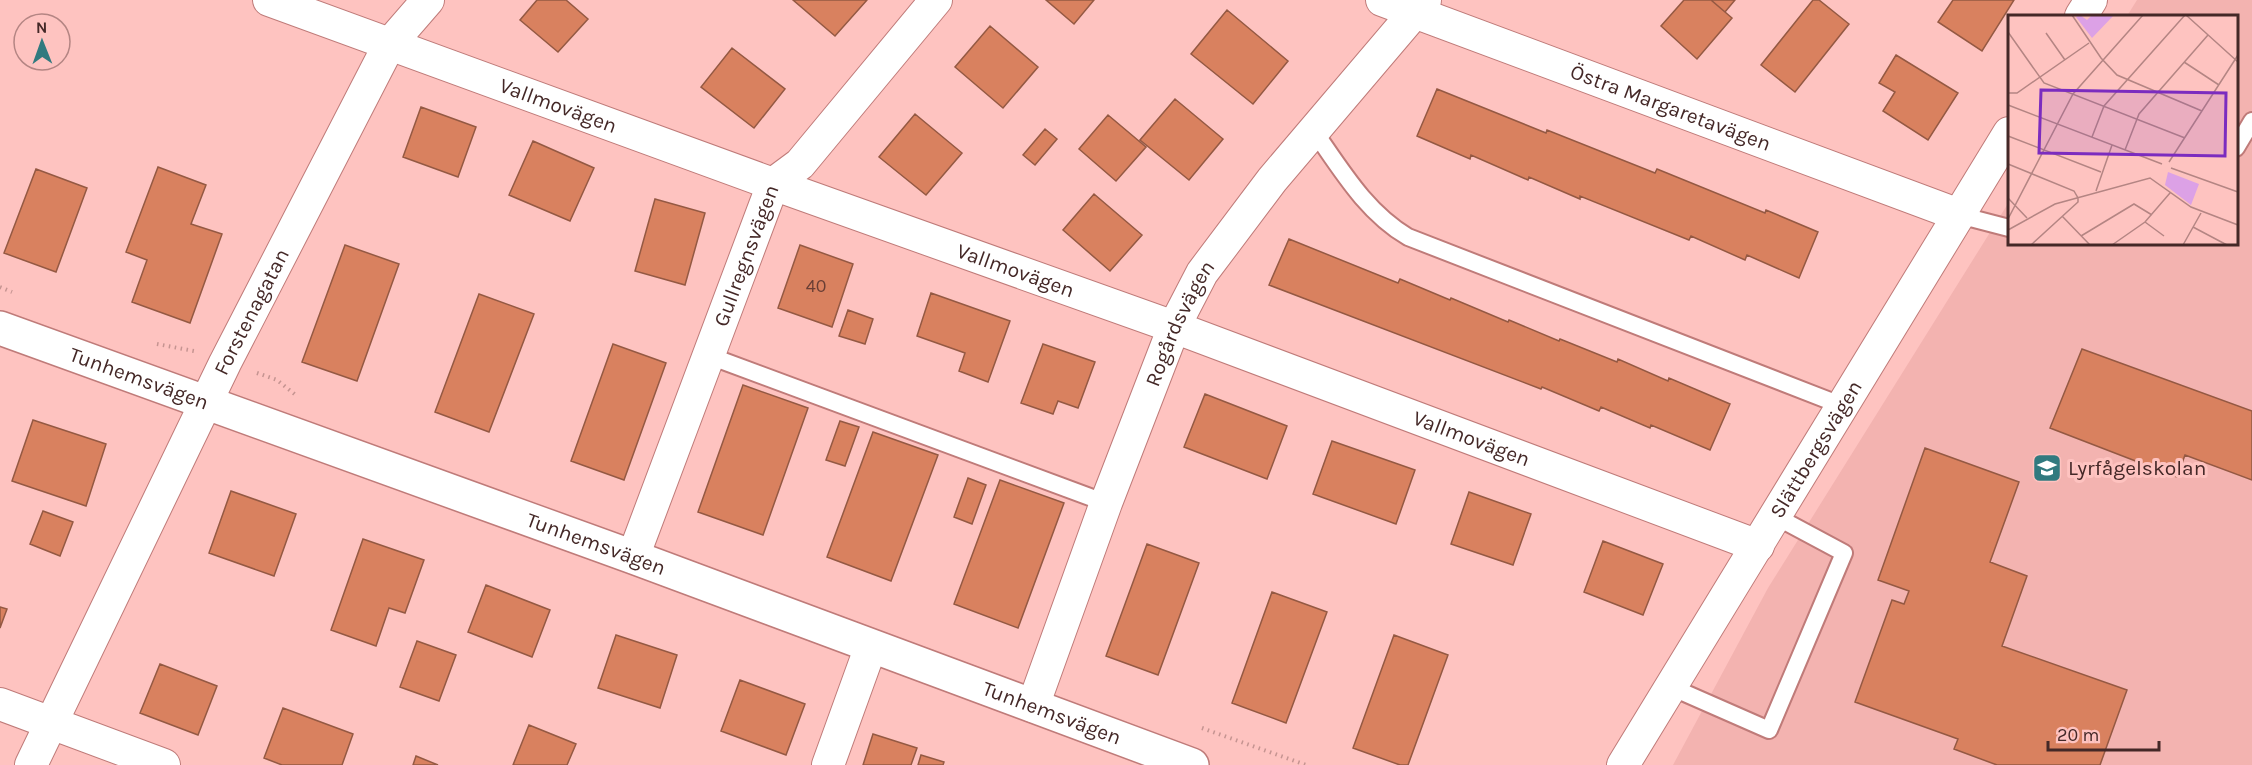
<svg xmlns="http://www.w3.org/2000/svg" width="2252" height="765" viewBox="0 0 2252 765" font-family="Karla,sans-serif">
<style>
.built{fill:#f3b3b0}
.building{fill:#d9815f;stroke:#945943;stroke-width:1.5}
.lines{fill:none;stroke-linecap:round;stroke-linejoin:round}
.service-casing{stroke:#bf7b79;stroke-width:20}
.minor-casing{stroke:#bf7b79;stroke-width:34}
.tertiary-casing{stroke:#bf7b79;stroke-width:36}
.path{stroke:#c59491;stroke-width:4;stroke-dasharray:1.5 4.5;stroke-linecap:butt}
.service{stroke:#fff;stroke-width:16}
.minor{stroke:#fff;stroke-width:32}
.tertiary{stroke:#fff;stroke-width:33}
.labels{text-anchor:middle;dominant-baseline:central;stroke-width:6;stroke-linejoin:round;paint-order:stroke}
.number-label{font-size:18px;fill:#693e35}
.street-label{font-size:21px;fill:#442827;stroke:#fec3c0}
.poi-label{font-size:21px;fill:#442827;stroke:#fec3c0;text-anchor:start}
.inset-road{fill:none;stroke:#b48583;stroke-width:1.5}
.view{fill:#7b2cbf;fill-opacity:0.15;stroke:#7b2cbf;stroke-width:3}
.inset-edge{fill:none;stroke:#442827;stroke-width:3}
</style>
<rect width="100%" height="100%" fill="#fec3c0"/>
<path class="built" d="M 2137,0 L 2252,0 L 2252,765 L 1673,765 L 1768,588 L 2009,202 L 2009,243 L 2236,243 L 2236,16 L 2127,16 Z"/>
<path class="building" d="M 537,0 L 566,0 L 588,19 L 558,52 L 520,20 Z
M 793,0 L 867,0 L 835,36 Z
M 1046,0 L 1094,0 L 1074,24 Z
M 1684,0 L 1711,0 L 1732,18 L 1697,59 L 1661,26 Z
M 1711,0 L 1735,0 L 1725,12 Z
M 1813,0 L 1819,0 L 1849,24 L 1795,92 L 1761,65 Z
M 1953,0 L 2014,0 L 1982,51 L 1938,22 Z
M 1227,10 L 1288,61 L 1253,104 L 1191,54 Z
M 990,26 L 1038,67 L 1003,108 L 955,67 Z
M 732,48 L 785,89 L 754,128 L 701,87 Z
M 1896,55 L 1958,93 L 1928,140 L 1883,111 L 1895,92 L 1879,83 Z
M 1437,89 L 1546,133 L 1547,130 L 1655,173 L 1657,169 L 1765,213 L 1766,210 L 1818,232 L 1799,278 L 1747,255 L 1745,260 L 1691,236 L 1689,240 L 1580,196 L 1580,199 L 1529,177 L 1528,180 L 1471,155 L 1470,159 L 1417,136 Z
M 1175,99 L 1223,139 L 1189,180 L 1140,140 Z
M 421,107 L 476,127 L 458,177 L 403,157 Z
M 915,114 L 962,153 L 926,195 L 879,157 Z
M 1108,115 L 1146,147 L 1116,181 L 1079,149 Z
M 1045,129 L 1057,139 L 1035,165 L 1023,155 Z
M 533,141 L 594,168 L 570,221 L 509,195 Z
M 158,167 L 206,185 L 191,224 L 222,234 L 190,323 L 132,302 L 147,260 L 126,252 Z
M 36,169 L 87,188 L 56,272 L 4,253 Z
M 1094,194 L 1142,235 L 1110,271 L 1063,230 Z
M 655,199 L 705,213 L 685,285 L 635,271 Z
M 1289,239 L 1398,283 L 1400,279 L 1450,300 L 1451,298 L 1508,322 L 1509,320 L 1559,341 L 1560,339 L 1617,362 L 1618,359 L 1668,381 L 1669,378 L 1730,404 L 1710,450 L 1651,425 L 1650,428 L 1601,407 L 1599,411 L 1542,387 L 1541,389 L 1269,285 Z
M 345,245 L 399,264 L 357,381 L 302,362 Z
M 800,245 L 853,264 L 832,327 L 778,308 Z
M 931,293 L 1010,321 L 988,382 L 959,371 L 965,353 L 917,336 Z
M 479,294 L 534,314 L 489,432 L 435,412 Z
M 848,310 L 873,319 L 865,344 L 839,336 Z
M 613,344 L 666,363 L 624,480 L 571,461 Z
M 1043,344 L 1095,362 L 1078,408 L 1058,401 L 1053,414 L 1021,403 Z
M 2082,349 L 2252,411 L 2252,480 L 2185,455 L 2177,477 L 2050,428 Z
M 743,385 L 808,408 L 763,535 L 698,512 Z
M 1205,394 L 1287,426 L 1267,479 L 1184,447 Z
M 33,420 L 106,444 L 86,506 L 12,481 Z
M 840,421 L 859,427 L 845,466 L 826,460 Z
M 873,432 L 938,455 L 891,581 L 827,557 Z
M 1332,441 L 1415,470 L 1396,524 L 1313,494 Z
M 1925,448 L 2019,482 L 1990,562 L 2027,576 L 2002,646 L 2127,690 L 2100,765 L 1997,765 L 1954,749 L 1958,739 L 1855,702 L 1892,600 L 1904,604 L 1909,591 L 1878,580 Z
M 968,478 L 986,485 L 972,524 L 954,517 Z
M 1000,480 L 1064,503 L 1018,628 L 954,604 Z
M 231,491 L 296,514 L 274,576 L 209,553 Z
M 1469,492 L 1531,514 L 1513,565 L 1451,544 Z
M 43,511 L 73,522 L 60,556 L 30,544 Z
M 363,539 L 424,560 L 405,613 L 389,608 L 376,646 L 331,630 Z
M 1603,541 L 1663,564 L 1643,615 L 1584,592 Z
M 1147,544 L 1199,563 L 1158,675 L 1106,656 Z
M 486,585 L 550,610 L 532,657 L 468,632 Z
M 1272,592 L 1327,612 L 1286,723 L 1232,703 Z
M 0,607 L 7,609 L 0,628 Z
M 616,635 L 677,655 L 660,708 L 598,688 Z
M 1394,635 L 1448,655 L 1408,765 L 1400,765 L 1353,748 Z
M 417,641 L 456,655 L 439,701 L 400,687 Z
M 160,664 L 217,686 L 198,735 L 140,713 Z
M 740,680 L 805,704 L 786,755 L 721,731 Z
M 283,708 L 353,734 L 342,765 L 282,765 L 264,758 Z
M 529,725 L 576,744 L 567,765 L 513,765 Z
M 873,734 L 917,748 L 911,765 L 863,765 Z
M 921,755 L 944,762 L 943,765 L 918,765 Z
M 416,756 L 438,765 L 413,765 Z"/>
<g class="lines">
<g class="service-casing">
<path id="service" d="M 1314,131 C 1342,171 1366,212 1408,237 L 1843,406
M 2236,148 L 2252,121
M 1959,215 L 2009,228
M 707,355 L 1106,503
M 1671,687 L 1769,730 L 1844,553 L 1775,516"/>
</g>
<g class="minor-casing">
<g id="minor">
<path id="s1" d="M 269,0 L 773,184 L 1174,327 L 1758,546"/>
<path id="s2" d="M 1382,0 L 1959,215"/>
<path d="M 2081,16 L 2091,0"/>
<path id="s3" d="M 633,557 L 773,184 L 800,164 L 936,0"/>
<path d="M 0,704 L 164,765"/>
<path id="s4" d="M 1033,706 L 1106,503 L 1174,327 L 1202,273 L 1272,180 L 1425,0"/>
<path id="s5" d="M 31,765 L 225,363 L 389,45 L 428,0"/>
<path d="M 828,765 L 871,646"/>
<path id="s6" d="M 1623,765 L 2009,133"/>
</g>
</g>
<g class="tertiary-casing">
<g id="tertiary">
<path id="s7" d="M 0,328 L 633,557 L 1192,765"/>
</g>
</g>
<path class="path" d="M 0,287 L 12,292
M 157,344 L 194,351
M 257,373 L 277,380 L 297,396
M 1202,728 L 1306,765"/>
<use href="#service" class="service"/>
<use href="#minor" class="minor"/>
<use href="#tertiary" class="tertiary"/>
</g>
<defs>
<g id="school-square" transform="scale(1.5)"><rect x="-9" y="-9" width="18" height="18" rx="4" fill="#317a7f" stroke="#fec3c0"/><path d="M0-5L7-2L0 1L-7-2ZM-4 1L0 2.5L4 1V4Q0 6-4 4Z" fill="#fff"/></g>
</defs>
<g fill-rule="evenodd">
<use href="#school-square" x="2047" y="468"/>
</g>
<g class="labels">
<g class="number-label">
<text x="816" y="286">40</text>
</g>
<g class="street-label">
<text stroke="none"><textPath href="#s1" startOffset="308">Vallmovägen</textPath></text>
<text stroke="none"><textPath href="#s2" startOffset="308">Östra Margaretavägen</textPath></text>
<text stroke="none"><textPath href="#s3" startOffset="322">Gullregnsvägen</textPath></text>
<text stroke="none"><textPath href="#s1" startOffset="794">Vallmovägen</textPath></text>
<text stroke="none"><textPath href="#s5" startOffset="504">Forstenagatan</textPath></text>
<text stroke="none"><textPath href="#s4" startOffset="410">Rogårdsvägen</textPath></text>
<text stroke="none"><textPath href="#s7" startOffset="148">Tunhemsvägen</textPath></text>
<text stroke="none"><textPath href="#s1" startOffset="1280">Vallmovägen</textPath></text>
<text stroke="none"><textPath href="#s6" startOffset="370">Slättbergsvägen</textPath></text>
<text stroke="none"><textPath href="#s7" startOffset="634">Tunhemsvägen</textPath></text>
<text stroke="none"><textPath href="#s7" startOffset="1120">Tunhemsvägen</textPath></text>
</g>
<g class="poi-label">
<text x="2068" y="468">Lyrfågelskolan</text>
</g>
</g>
<g transform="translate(2008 15)">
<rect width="230" height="230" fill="#fec3c0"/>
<path d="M 72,0 L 79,5 L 84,0 L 106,0 L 84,23 L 68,2 ZM 160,157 L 191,169 L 183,190 L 157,170 Z" fill="#dca1e6"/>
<path class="inset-road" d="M 64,0 L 93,43 L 109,60 L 194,96M 178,0 L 230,47M 0,17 L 36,68 L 177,123M 38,18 L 57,45M 176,47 L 211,70M 0,78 L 9,78 L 81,28M 0,90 L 154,149M 0,121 L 93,157M 84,122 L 96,91 L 177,0M 117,135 L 131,99 L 200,20M 161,147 L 230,40M 0,149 L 66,176 L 70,183 L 70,187 L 23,230M 163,153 L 230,177M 88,176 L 104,130M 0,183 L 19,203M 54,201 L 82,230M 0,204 L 65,79 L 135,0M 137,207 L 156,221M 185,212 L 219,230M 0,215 L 47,189 L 142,163 L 183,192 L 230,210M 73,221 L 126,189 L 144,200M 104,230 L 137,207 L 162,178M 175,230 L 193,198"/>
<path class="view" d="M 33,75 L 218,78 L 217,141 L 31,138 Z"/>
<rect width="230" height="230" class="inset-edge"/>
</g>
<g transform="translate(42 42) rotate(359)"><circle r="28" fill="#fec3c0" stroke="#b48583" stroke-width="1.5"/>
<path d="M0-4.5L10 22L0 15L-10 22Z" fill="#317a7f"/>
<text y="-9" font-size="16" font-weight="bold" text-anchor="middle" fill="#442827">N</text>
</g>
<path d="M2048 741v9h111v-9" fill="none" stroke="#442827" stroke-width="3"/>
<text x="2057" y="741" font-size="18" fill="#442827" stroke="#fec3c0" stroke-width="4.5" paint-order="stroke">20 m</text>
</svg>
